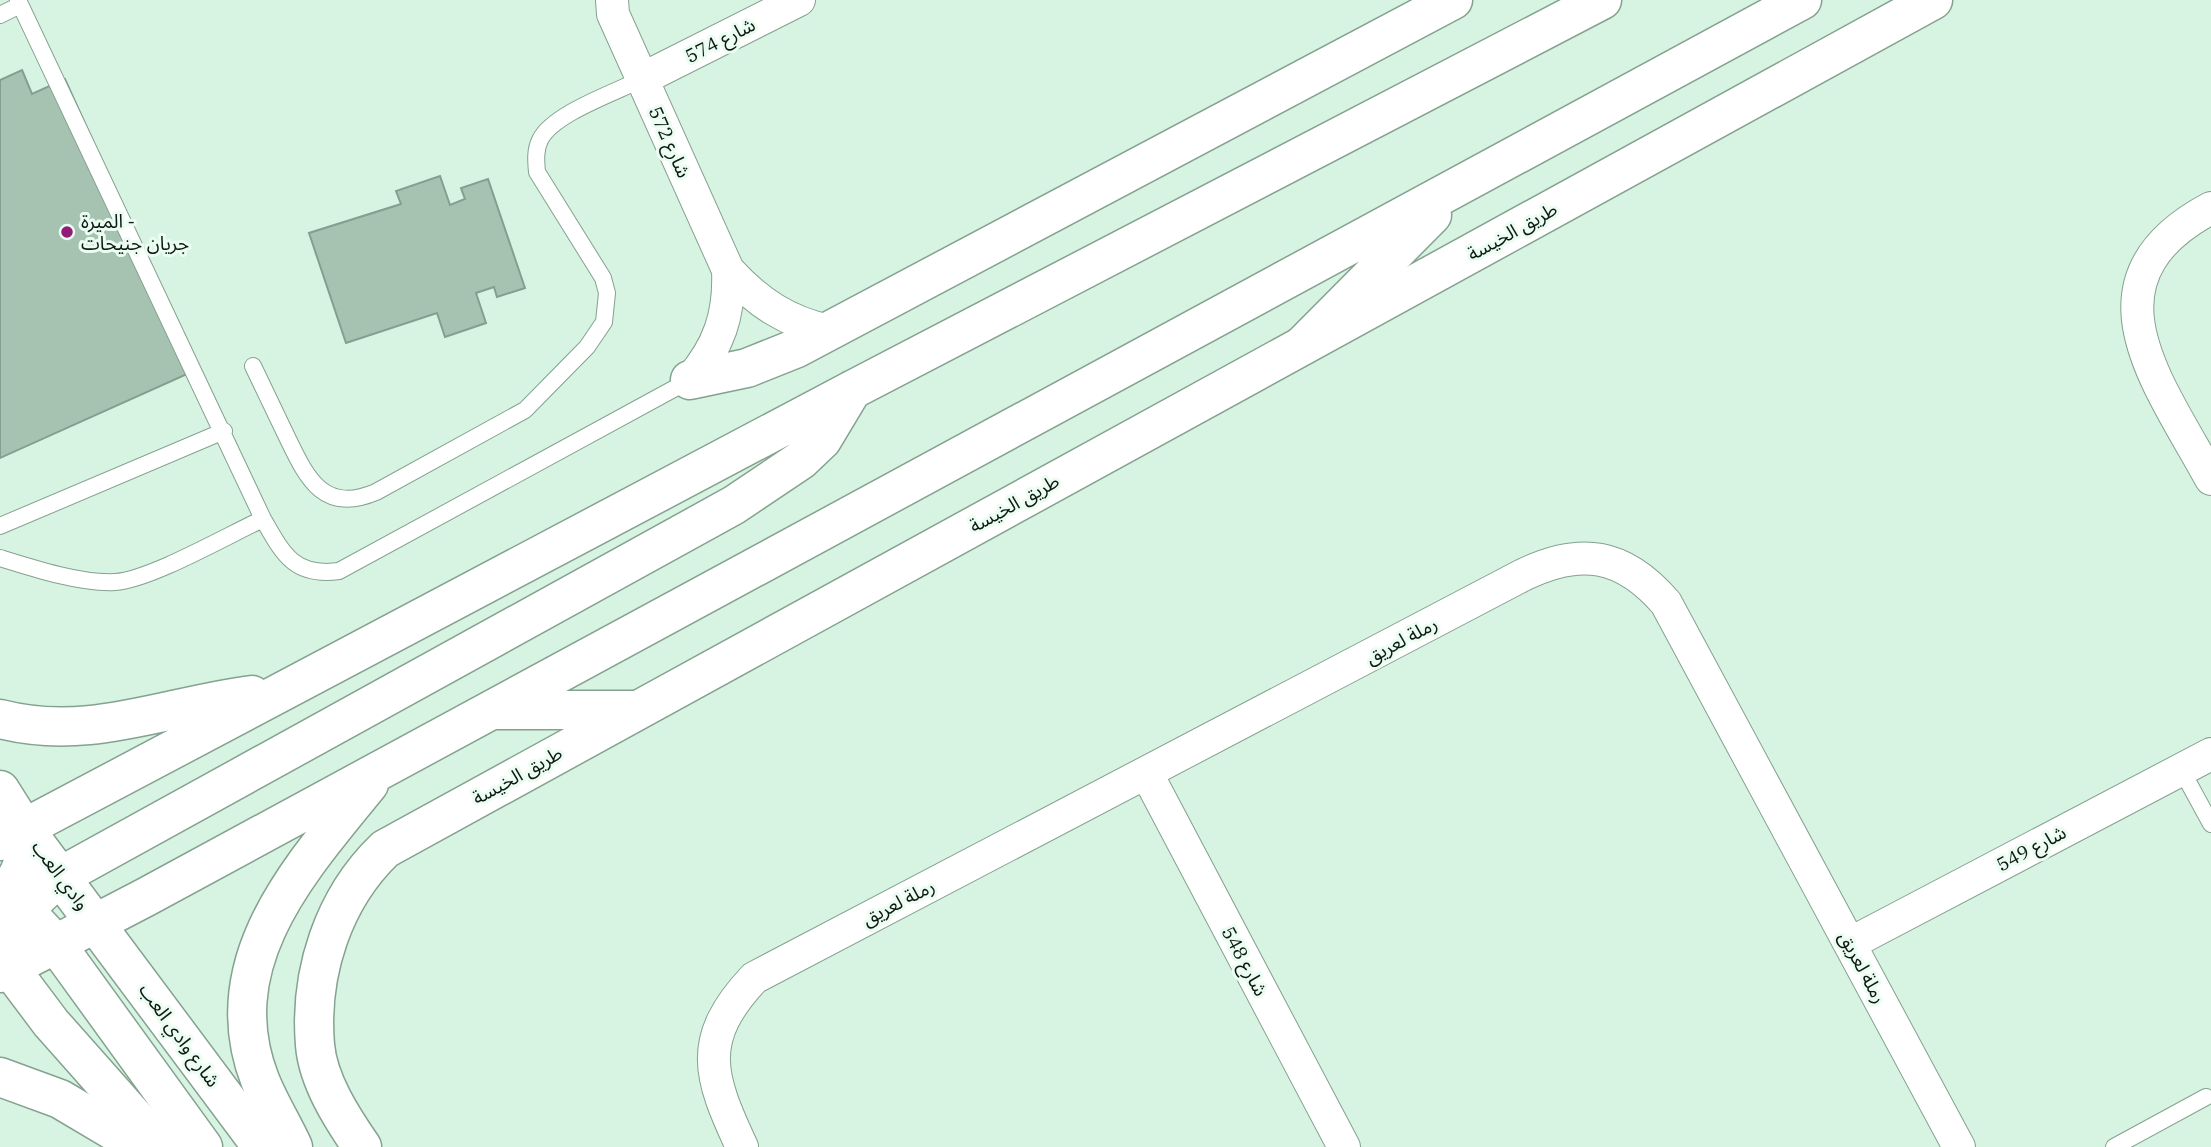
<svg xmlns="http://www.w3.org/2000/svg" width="2211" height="1147" viewBox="0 0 2211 1147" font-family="'IBM Plex Serif','Noto Sans Arabic',serif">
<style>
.building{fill:#a6c3b2;stroke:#839f8f;stroke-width:2}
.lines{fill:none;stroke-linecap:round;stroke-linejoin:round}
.service-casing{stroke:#85a190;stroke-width:18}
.minor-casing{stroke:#85a190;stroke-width:34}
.tertiary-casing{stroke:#85a190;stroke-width:41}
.secondary-casing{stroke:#85a190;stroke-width:41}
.service{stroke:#fff;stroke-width:16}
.minor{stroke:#fff;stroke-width:32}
.tertiary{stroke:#fff;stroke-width:38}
.secondary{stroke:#fff;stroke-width:38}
.poi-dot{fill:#921b78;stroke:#ebfdf2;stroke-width:2.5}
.labels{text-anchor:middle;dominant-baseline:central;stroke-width:6;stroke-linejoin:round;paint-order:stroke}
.street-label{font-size:19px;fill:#0f1913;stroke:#ebfdf2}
.poi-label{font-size:19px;fill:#0f1913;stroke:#ebfdf2;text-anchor:start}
</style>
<rect width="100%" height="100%" fill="#d6f4e1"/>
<path class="building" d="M 22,70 L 32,94 L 65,79 L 196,370 L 0,458 L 0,80 Z
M 440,176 L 450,205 L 465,199 L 461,188 L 488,179 L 525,288 L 497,297 L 494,287 L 476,293 L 486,323 L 445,337 L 437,313 L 346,343 L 309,233 L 401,204 L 396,191 Z"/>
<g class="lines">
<g class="service-casing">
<path id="service" d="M 18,0 L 263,519 C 283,554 294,577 339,571 L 690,380
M 0,15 L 20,5
M 253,366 C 264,389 275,412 286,435 C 306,476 322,515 376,492 L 525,410 L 587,347 L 604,322 L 607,293 L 603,278 L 537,172 C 536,161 535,150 540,140 C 552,114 616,92 642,79
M 0,526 L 224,431
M 0,558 C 32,568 82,584 115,582 C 150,580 228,535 263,519
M 2181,769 L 2211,824
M 2114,1147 L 2206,1097"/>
</g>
<g class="minor-casing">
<path id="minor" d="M 612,0 L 613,14 L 728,270 C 757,302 787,322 829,331
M 642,79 L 799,0
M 2211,208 C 2075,280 2159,383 2211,479
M 690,380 C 719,347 730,314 728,270
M 1147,774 L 1344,1147
M 1851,943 L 2211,754
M 742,1147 C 709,1076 696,1040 754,978 L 1523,575 C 1580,547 1623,553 1666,603 L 1959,1147"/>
</g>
<g class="tertiary-casing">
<path id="tertiary" d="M 690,380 L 747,368 L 797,348 L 1453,0
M 0,790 L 24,828 L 262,1147
M 0,955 L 51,1023 L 161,1147
M 362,1147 C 342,1118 318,1081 315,1045 C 309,973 333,899 385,849 L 1933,0"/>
</g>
<g class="secondary-casing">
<path id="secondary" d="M 1303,345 L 1432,215
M 498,710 L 636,710
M 0,719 C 89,742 165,706 252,695
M 0,841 L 852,390 L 1602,0
M 0,890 L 27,913 L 56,944 L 203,1147
M 0,899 C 19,880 31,854 24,828
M 9,968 C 0,926 33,900 61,876 L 734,505 L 801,460 L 822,440 L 852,390
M 0,973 L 146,897 L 1802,0
M 0,1077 L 60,1099 L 141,1147
M 293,1147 C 283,1125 269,1103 260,1080 C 214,962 300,869 369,784"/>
</g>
<use href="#service" class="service"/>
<use href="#minor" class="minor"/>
<use href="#tertiary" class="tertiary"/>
<use href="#secondary" class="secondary"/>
</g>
<circle class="poi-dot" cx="67" cy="232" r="7"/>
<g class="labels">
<g class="street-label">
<text transform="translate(720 40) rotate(-27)">شارع 574</text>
<text transform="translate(670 142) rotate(66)">شارع 572</text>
<text transform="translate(1512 231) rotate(-29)">طريق الخيسة</text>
<text transform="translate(1014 503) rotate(-29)">طريق الخيسة</text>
<text transform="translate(1401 640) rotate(-28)">رملة لعريق</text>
<text transform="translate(517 775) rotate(-29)">طريق الخيسة</text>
<text transform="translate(2031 848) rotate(-28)">شارع 549</text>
<text transform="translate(61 875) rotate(53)">وادي العب</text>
<text transform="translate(898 902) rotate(-27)">رملة لعريق</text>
<text transform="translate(1245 961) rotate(62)">شارع 548</text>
<text transform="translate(1863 967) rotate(62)">رملة لعريق</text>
<text transform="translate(180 1035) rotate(54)">شارع وادي العب</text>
</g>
<g class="poi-label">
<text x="81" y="221">الميرة -<tspan x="81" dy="22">جريان جنيحات</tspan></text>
</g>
</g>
</svg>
